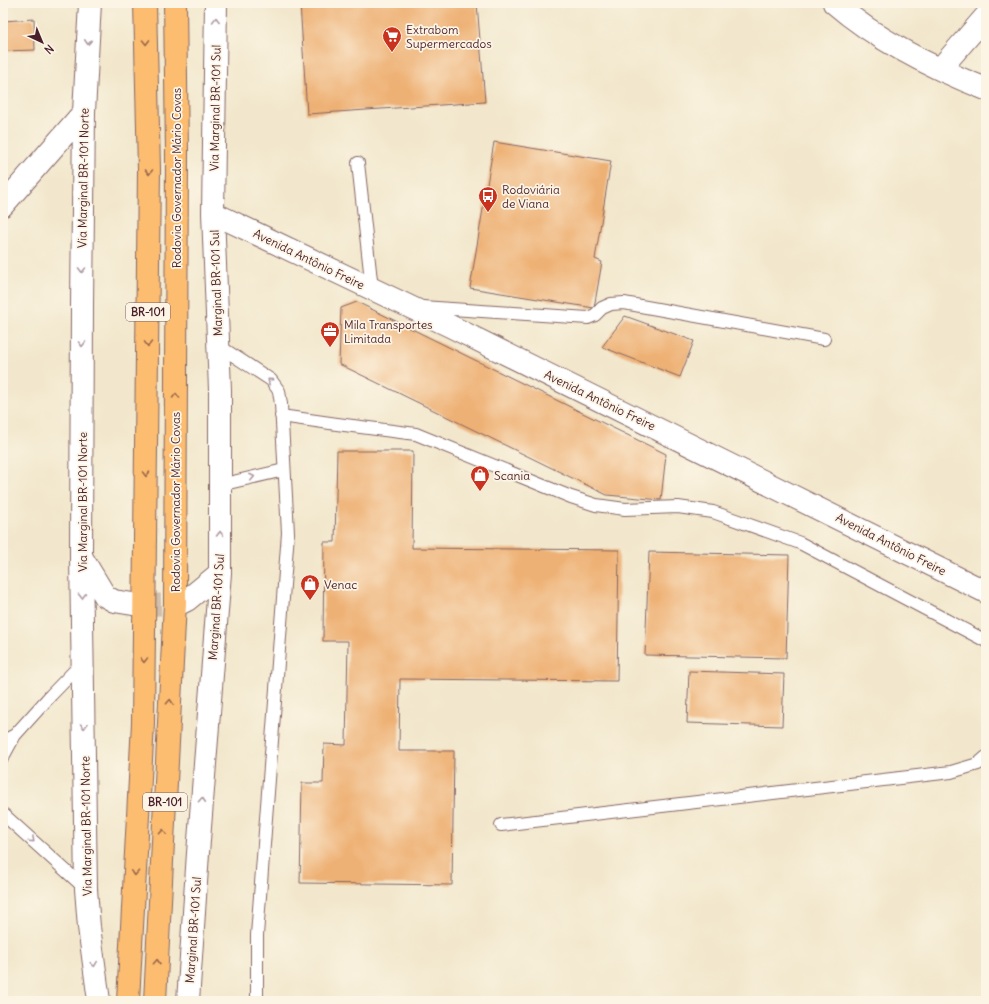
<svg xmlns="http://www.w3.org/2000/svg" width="989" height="1004" viewBox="0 0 989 1004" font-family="Delius,sans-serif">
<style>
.building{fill:#eeb174}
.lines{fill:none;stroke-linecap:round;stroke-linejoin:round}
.tertiary-tunnel{stroke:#d0bfac;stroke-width:22;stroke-dasharray:22 11;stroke-linecap:butt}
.service-casing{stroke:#856563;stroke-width:14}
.minor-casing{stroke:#856563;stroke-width:24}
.tertiary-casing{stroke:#856563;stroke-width:24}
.motorway-casing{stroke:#856563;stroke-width:24}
.service{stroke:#fff;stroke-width:12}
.minor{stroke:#fff;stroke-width:22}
.tertiary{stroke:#fff;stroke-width:22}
.motorway{stroke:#fcbd6f;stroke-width:22}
.oneway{stroke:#ae9aa0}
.oneway2{stroke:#9a664a}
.labels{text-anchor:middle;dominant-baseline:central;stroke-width:3.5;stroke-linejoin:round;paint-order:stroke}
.shield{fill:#fcf5e5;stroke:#7f5f63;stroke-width:1}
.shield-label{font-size:11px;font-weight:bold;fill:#4a1f2b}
.poi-label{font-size:12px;fill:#4a1f2b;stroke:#fcf5e5;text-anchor:start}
.street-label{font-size:12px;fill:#4a1f2b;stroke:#fcf5e5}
</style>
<rect width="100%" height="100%" fill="#fcf5e5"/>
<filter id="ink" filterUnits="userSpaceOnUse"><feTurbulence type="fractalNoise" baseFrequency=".025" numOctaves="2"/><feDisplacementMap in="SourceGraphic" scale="8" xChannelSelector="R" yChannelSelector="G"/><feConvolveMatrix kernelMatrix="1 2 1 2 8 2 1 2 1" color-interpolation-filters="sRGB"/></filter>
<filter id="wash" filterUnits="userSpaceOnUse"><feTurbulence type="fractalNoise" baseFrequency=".012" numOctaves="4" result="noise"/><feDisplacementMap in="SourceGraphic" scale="16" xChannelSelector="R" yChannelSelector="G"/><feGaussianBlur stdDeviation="0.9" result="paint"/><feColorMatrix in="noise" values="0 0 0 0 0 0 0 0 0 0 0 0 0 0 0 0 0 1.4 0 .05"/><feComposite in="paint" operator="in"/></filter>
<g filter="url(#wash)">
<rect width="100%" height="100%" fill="#f2e7cc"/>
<g id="blocks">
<path class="building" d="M 300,3 L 477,3 L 485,102 L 307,114 Z
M 34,19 L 35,50 L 3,51 L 3,21 Z
M 494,142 L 611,161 L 595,259 L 602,262 L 594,308 L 470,288 Z
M 357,302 L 666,454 L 661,500 L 607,495 L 339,364 L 341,308 Z
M 625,316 L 694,341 L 680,377 L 602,347 Z
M 337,451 L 413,451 L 412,548 L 619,550 L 617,681 L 400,679 L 399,751 L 454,751 L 452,885 L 300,883 L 302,783 L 323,783 L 324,744 L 346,745 L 348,641 L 323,641 L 324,542 L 335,542 Z
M 649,552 L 789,555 L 786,658 L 645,655 Z
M 689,671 L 784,674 L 782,726 L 687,723 Z"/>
</g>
</g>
<g filter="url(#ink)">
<use href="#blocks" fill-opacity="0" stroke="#856563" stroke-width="1"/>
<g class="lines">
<path class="tertiary-tunnel" d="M 139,605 L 179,604"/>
<g class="service-casing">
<path id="service" d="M 358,163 L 372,289
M 422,307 L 588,318 L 595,315 L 602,308 L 611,304 L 624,303 L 824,339
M 219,346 L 271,380 L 279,391 L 281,404 L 288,533 L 257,935 L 257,1001
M 281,416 L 337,424 L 416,434 L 571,497 L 596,505 L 625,509 L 678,507 L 713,512 L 800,543 L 986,641
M 220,485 L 284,470
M 3,741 L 15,735 L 51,695 L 82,663
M 3,757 L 15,735
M 3,814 L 86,889
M 501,825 L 951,772 L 978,764 L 986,757"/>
</g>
<g class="minor-casing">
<path id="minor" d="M 834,3 C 878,41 932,68 986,89
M 940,69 L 986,16"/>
</g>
<g class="tertiary-casing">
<path id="tertiary" d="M 90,3 L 84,112 L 82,305 L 81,557 L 86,889 L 89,927 L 99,1001
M 3,205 L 84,112
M 213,213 L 450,326 L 986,592
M 82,558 L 105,596 L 114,601 L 139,605
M 179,604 L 187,600 L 220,573
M 188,1001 L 198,853 L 220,573 L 220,390 L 213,213 L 216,3"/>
</g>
<g class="motorway-casing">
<path id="motorway" d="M 128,1001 L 143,723 L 149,170 L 145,3
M 155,1001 L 175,603 L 177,153 L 175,3"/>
</g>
<use href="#service" class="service"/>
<use href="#minor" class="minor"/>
<use href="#tertiary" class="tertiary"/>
<use href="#motorway" class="motorway"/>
</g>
<defs><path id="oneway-chevron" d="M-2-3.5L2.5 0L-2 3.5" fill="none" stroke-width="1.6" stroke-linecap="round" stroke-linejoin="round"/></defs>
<g class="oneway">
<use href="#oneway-chevron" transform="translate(216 20) rotate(-89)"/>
<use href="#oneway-chevron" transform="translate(88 42) rotate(93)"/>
<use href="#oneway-chevron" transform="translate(82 270) rotate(91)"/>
<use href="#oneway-chevron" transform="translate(82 344) rotate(90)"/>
<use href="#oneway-chevron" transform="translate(270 381) rotate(-139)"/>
<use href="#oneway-chevron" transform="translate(252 477) rotate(-13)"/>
<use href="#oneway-chevron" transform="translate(220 534) rotate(-90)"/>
<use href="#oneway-chevron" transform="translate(82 596) rotate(89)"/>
<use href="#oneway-chevron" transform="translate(84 726) rotate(89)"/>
<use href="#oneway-chevron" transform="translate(202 800) rotate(-86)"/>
<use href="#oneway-chevron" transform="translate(32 840) rotate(42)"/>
<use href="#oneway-chevron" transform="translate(94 964) rotate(82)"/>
</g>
<g class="oneway2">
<use href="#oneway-chevron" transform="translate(146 42) rotate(89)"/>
<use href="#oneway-chevron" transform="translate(149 172) rotate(90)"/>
<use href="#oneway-chevron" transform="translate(148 344) rotate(91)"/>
<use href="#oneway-chevron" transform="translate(176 396) rotate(-90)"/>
<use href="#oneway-chevron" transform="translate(146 474) rotate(91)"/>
<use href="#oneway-chevron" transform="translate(144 660) rotate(91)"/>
<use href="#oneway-chevron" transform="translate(170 702) rotate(-87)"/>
<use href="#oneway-chevron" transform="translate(163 832) rotate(-87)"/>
<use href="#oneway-chevron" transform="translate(135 873) rotate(93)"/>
<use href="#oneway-chevron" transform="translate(157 962) rotate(-87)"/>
</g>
</g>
<defs>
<g id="supermarket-pin" transform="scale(1)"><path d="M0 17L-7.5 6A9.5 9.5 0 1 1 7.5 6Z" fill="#c8321e" stroke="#fcf5e5"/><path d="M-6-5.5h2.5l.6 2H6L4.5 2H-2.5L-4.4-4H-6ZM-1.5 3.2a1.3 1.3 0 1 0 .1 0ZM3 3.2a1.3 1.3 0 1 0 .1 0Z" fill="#fff"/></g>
<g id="bus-pin" transform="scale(1)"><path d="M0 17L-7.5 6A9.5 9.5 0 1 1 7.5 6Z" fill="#c8321e" stroke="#fcf5e5"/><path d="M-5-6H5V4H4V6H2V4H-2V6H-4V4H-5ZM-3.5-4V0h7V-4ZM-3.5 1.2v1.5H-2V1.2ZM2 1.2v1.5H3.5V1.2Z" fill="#fff"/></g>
<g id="office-pin" transform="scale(1)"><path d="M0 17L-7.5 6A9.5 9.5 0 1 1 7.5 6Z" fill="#c8321e" stroke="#fcf5e5"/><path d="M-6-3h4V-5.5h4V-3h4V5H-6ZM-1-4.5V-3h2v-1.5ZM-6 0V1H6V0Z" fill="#fff"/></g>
<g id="shop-pin" transform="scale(1)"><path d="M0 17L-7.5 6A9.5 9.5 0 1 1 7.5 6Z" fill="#c8321e" stroke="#fcf5e5"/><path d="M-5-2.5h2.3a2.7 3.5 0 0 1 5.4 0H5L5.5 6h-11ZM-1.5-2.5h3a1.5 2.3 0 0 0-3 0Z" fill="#fff"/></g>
</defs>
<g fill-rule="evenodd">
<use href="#supermarket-pin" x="392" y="36"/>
<use href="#bus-pin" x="488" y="196"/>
<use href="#office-pin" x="330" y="331"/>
<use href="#shop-pin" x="480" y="475"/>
<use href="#shop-pin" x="310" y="584"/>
</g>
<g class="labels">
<g class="shield">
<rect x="126" y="303" width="44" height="18" rx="3"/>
<rect x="143" y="793" width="44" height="18" rx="3"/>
</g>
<g class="shield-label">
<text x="148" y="312">BR-101</text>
<text x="165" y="802">BR-101</text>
</g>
<g class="poi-label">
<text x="406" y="29">Extrabom<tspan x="406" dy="14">Supermercados</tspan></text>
<text x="502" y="189">Rodoviária<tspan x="502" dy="14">de Viana</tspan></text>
<text x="344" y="324">Mila Transportes<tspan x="344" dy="14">Limitada</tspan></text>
<text x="494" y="475">Scania</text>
<text x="324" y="584">Venac</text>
</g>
<g class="street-label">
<text transform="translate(215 108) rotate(-89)">Via Marginal BR-101 Sul</text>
<text transform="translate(83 178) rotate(-89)">Via Marginal BR-101 Norte</text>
<text transform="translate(176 178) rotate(-90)">Rodovia Governador Mário Covas</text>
<text transform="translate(309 259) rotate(26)">Avenida Antônio Freire</text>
<text transform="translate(216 283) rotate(-92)">Marginal BR-101 Sul</text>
<text transform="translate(600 400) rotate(26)">Avenida Antônio Freire</text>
<text transform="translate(82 502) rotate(-90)">Via Marginal BR-101 Norte</text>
<text transform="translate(175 502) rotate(-90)">Rodovia Governador Mário Covas</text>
<text transform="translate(891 544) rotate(27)">Avenida Antônio Freire</text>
<text transform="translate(216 607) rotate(-86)">Marginal BR-101 Sul</text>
<text transform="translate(86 826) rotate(-91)">Via Marginal BR-101 Norte</text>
<text transform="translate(193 930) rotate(-86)">Marginal BR-101 Sul</text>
</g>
</g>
<rect width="989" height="1004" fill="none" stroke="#fcf5e5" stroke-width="16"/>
<g transform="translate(42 42) rotate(136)" stroke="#fcf5e5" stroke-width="3" paint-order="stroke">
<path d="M0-3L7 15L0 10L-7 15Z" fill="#4a1f2b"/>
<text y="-6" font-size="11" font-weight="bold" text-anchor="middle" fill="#4a1f2b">N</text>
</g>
</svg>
